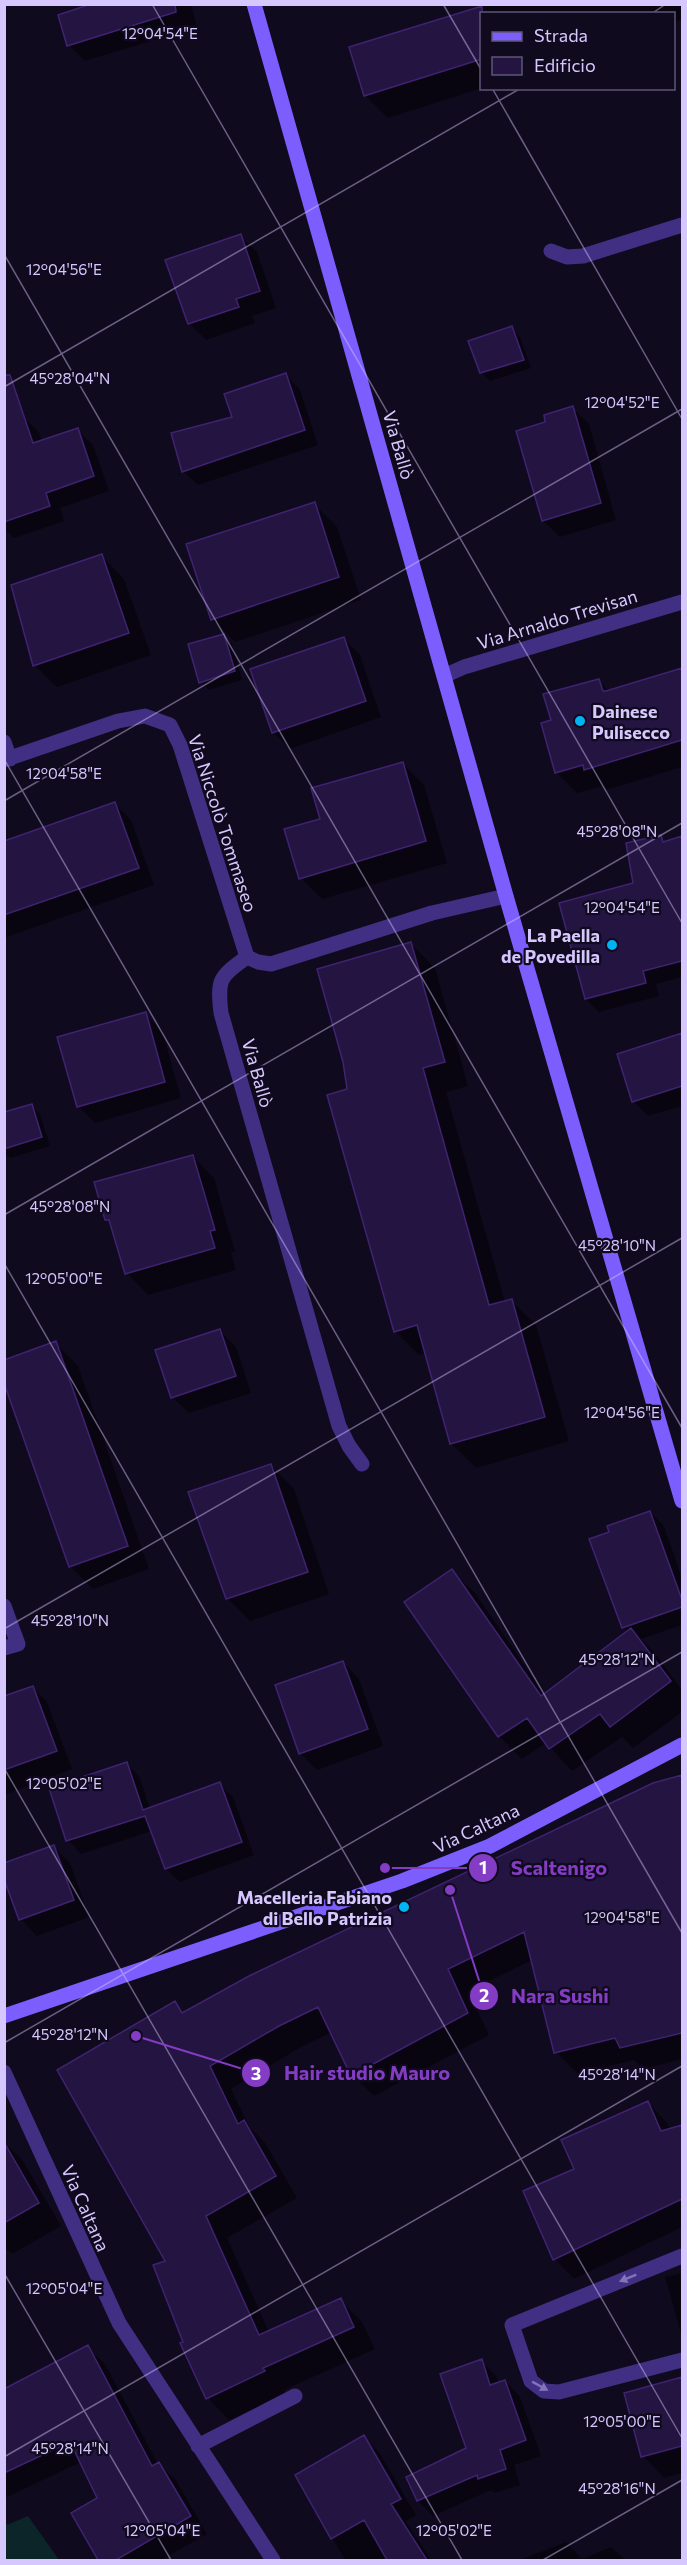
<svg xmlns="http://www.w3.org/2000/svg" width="687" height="2565" viewBox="0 0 687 2565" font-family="Commissioner,sans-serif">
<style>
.green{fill:#0c2529}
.shadow{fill:#0007}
.building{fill:#241441;stroke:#3f2370;stroke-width:1.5}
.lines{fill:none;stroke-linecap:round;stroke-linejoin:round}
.street{stroke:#402f83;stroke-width:15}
.secondary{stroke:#7c5eff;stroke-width:15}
.oneway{fill:#8473bb}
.ticks{fill:none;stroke:#d6c7ff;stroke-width:1.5;stroke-opacity:0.45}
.poi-dot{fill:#00b3f2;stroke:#100a1e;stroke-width:2}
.labels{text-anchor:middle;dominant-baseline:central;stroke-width:4.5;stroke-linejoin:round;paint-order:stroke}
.street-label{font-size:18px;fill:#d6c7ff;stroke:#100a1e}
.poi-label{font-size:18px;font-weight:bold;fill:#d6c7ff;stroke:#100a1e;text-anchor:end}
.ticks-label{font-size:15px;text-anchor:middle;fill:#d6c7ff;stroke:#100a1e;stroke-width:4.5;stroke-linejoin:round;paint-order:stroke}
.leader{fill:none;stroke:#843cc5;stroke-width:2}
.callout-dot{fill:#843cc5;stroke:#100a1e;stroke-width:2}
.mark-label{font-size:18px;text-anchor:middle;font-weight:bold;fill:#fff}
.callout-label{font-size:20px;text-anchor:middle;font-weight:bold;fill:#843cc5;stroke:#100a1e;stroke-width:4.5;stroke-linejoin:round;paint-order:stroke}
</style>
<rect width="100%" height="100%" fill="#100a1e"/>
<path class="green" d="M 28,2516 L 59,2560 L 5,2560 L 5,2521 L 7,2525 Z"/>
<path class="shadow" d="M 96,4 L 191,4 L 197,27 L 85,61 L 69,45 Z
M 490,4 L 682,4 L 682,19 L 674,22 L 674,14 L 482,14 L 482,88 L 388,118 L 365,95 L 350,48 Z
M 240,236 L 257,252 L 276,308 L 252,316 L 255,323 L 206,340 L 189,323 Z
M 511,328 L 520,337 L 531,368 L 490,381 L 481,372 Z
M 286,375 L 300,390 L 318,445 L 198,485 L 183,471 L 234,418 Z
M 572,408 L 589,424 L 616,520 L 560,537 L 543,521 L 518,432 L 547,423 Z
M 23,417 L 39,432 L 42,442 L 77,430 L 93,445 L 109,491 L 60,508 L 64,521 L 14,538 L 4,528 L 4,424 Z
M 314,504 L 337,527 L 361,600 L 235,642 L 212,619 Z
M 102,556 L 124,579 L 151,655 L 57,687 L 34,665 Z
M 223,635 L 232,644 L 242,680 L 209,690 L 201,682 Z
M 343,638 L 360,655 L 381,717 L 290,749 L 273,732 Z
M 682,669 L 682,767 L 606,790 L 602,786 L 577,793 L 557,773 L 553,721 L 599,681 L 609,691 Z
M 402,763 L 424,785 L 447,863 L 322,899 L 301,878 L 322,820 Z
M 115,804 L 131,820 L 154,885 L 4,938 L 4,843 Z
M 660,836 L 666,843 L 682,838 L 682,977 L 656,984 L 659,996 L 599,1012 L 586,999 L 634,884 Z
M 411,944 L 435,968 L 468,1086 L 446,1092 L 505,1302 L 511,1300 L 536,1325 L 569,1441 L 476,1468 L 451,1443 L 426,1353 L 419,1355 L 395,1331 L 349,1090 Z
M 145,1014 L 162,1030 L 181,1098 L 95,1123 L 78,1106 Z
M 682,1035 L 682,1106 L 648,1116 L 633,1101 L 619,1054 Z
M 31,1106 L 40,1114 L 50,1146 L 10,1158 L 4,1153 L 4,1114 Z
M 193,1156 L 214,1178 L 235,1252 L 231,1252 L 236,1270 L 148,1295 L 127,1273 L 112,1225 L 107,1219 Z
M 220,1331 L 236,1347 L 251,1393 L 189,1413 L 172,1397 Z
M 55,1343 L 78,1366 L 149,1569 L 93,1589 L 70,1566 Z
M 271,1466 L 294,1489 L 329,1594 L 250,1621 L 227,1598 Z
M 650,1512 L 664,1526 L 682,1579 L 682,1625 L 641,1639 L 654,1652 L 682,1690 L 682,1712 L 633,1748 L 622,1737 L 572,1771 L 546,1743 L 522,1759 L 499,1736 L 406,1603 L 452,1571 L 475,1593 L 545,1695 L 628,1632 L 623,1627 L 611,1533 Z
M 343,1662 L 359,1679 L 383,1746 L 317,1770 L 300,1753 Z
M 33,1688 L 47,1702 L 72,1769 L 4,1795 L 4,1704 Z
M 127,1764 L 140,1778 L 150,1809 L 219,1784 L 233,1797 L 254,1855 L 180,1882 L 166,1869 L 152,1831 L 81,1854 L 68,1840 Z
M 682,1777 L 682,2059 L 643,2069 L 634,2060 L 578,2074 L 556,2052 L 532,1960 L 468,1991 L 489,2035 L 374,2096 L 353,2075 L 332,2032 L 301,2047 L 231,2089 L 250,2128 L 266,2144 L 297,2198 L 227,2238 L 269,2332 L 340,2300 L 362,2322 L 375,2349 L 284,2390 L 286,2393 L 229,2420 L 208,2398 L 182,2344 L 185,2342 L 167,2261 L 175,2003 L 185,2014 L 656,1784 Z
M 54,1847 L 70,1863 L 89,1917 L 37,1936 L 21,1919 Z
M 648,2103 L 667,2123 L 670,2130 L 682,2127 L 682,2227 L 574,2279 L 555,2259 L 576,2169 Z
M 4,2142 L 23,2161 L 61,2226 L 12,2254 L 4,2247 Z
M 682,2273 L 682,2337 L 665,2277 Z
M 87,2347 L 105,2364 L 158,2464 L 176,2480 L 207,2534 L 161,2560 L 100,2560 L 73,2514 L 99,2499 L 81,2462 L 7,2497 L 4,2495 L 4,2429 Z
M 481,2361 L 496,2376 L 499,2383 L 505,2381 L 520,2397 L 541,2456 L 514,2465 L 520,2485 L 494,2493 L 491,2490 L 433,2516 L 418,2501 L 408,2478 L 468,2449 Z
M 682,2379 L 682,2473 L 664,2478 L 643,2456 L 626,2394 Z
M 363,2436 L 379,2452 L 416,2515 L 406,2521 L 431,2560 L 345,2560 L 297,2476 Z
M 566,2542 L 582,2559 L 611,2547 L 625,2560 L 520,2560 Z"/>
<path class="building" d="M 91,4 L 175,4 L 176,12 L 67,46 L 58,15 Z
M 482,6 L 482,59 L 364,96 L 349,47 Z
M 241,234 L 260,291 L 236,299 L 239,307 L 188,324 L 165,260 Z
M 512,326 L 524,360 L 480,373 L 468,341 Z
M 286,373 L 305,430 L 182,472 L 171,433 L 232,417 L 224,394 Z
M 4,375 L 10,375 L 33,443 L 78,428 L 94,476 L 46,493 L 50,506 L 4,522 Z
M 573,406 L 601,503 L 542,521 L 516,431 L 545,422 L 544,415 Z
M 315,502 L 339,577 L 211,620 L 186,544 Z
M 102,554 L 129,633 L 33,666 L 11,585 Z
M 224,634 L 235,671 L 199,683 L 188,644 Z
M 344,637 L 366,701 L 272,733 L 250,669 Z
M 682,668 L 682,740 L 584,770 L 583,765 L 555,773 L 541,723 L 551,720 L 543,694 L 599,679 L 603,691 L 606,691 Z
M 403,762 L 426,841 L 299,879 L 284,829 L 320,819 L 311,788 Z
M 115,802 L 139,868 L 4,915 L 4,841 Z
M 661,835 L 663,842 L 682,836 L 682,961 L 643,971 L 646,983 L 585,999 L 559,903 L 633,883 L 626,843 Z
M 411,942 L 445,1062 L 423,1068 L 489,1305 L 512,1299 L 545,1417 L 450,1444 L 417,1325 L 394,1332 L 327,1095 L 347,1089 L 343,1062 L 317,969 Z
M 146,1012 L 165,1082 L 77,1107 L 57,1037 Z
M 682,1033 L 682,1086 L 632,1102 L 617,1054 Z
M 32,1104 L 42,1137 L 4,1149 L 4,1112 Z
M 193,1155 L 215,1230 L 210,1231 L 215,1248 L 125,1274 L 109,1220 L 105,1220 L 94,1182 Z
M 220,1329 L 236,1376 L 171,1398 L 155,1350 Z
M 56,1341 L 128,1546 L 69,1567 L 4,1383 L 4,1360 Z
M 271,1464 L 308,1572 L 226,1599 L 188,1492 Z
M 650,1511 L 682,1600 L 682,1607 L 622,1628 L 589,1539 L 609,1532 L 607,1526 Z
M 452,1569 L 541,1696 L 631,1628 L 671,1681 L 610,1727 L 600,1714 L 549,1749 L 527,1718 L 498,1737 L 404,1602 Z
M 343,1661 L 368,1729 L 299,1754 L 275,1685 Z
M 33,1686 L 57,1751 L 4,1770 L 4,1696 Z
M 127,1762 L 143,1810 L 220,1782 L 242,1842 L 165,1869 L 145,1816 L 66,1841 L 49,1788 Z
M 682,1775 L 682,2033 L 620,2048 L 615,2038 L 554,2053 L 524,1932 L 448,1969 L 468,2013 L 351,2076 L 318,2007 L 279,2026 L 210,2066 L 238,2124 L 244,2120 L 276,2176 L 206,2216 L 259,2335 L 341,2298 L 354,2327 L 263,2368 L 265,2371 L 206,2399 L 180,2343 L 183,2342 L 153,2265 L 165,2261 L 57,2070 L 175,2001 L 182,2013 L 249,1976 L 588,1814 L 653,1783 Z
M 54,1845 L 74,1900 L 19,1920 L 4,1879 L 4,1863 Z
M 648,2101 L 661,2131 L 682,2125 L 682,2199 L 553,2260 L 523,2191 L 574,2169 L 561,2140 Z
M 4,2142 L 39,2203 L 4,2223 Z
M 88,2345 L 152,2466 L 159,2462 L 191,2516 L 116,2560 L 98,2560 L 71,2513 L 97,2498 L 70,2442 L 4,2473 L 4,2389 Z
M 482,2359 L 490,2385 L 505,2380 L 526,2440 L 500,2450 L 506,2469 L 478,2479 L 477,2475 L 417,2501 L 406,2477 L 466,2448 L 440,2374 Z
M 682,2377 L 682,2446 L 641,2457 L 624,2393 Z
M 364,2435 L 401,2499 L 391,2504 L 427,2560 L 387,2560 L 364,2520 L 331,2539 L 295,2475 Z"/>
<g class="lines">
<path class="street" d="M 551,251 L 567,257 L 583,256 L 682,225
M 444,676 L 464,667 L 682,602
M 4,742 L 10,759
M 4,760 L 118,721 L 145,716 L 170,725 L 180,745 L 247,957
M 247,957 C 220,977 217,978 221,1013 L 339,1426 L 349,1446 L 362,1464
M 247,957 L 258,962 L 271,964 L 432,913 L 506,896
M 4,1606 L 18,1644 L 4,1648
M 4,2072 L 119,2323 L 273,2560
M 682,2256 L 512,2325 L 531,2381 L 544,2391 L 559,2392 L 682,2360
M 198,2446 L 295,2396"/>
<path class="secondary" d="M 254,4 L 506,896 L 682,1501
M 4,2016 L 402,1881 L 490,1846 L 682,1745"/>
</g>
<defs><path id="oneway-solid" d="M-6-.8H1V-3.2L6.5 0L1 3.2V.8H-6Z" transform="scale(1.5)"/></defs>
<g class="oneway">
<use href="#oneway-solid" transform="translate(628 2278) rotate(158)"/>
<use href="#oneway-solid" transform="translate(540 2386) rotate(29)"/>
</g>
<path class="ticks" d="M 152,4 L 682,923M 443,4 L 482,71M 651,14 L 666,4M 492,88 L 682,419M 4,254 L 682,1428M 4,387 L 521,88M 4,759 L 682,1933M 4,801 L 682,409M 4,1215 L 682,823M 4,1263 L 682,2438M 4,1629 L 682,1238M 4,1768 L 462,2560M 4,2043 L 682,1652M 4,2273 L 171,2560M 4,2457 L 682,2066M 543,2560 L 682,2480"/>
<g class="poi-dot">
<circle cx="580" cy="721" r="6"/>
<circle cx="612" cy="945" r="6"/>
<circle cx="404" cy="1907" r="6"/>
</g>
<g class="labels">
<g class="street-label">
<text transform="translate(399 445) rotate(74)">Via Ballò</text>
<text transform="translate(557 619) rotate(-17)">Via Arnaldo Trevisan</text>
<text transform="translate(223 823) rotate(72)">Via Niccolò Tommaseo</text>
<text transform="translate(258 1073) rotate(74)">Via Ballò</text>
<text transform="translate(476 1828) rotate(-25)">Via Caltana</text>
<text transform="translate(86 2208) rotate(66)">Via Caltana</text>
</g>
<g class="poi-label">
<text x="592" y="711" text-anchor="start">Dainese<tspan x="592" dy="21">Pulisecco</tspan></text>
<text x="600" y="935">La Paella<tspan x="600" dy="21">de Povedilla</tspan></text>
<text x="392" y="1897">Macelleria Fabiano<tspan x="392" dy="21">di Bello Patrizia</tspan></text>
</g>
</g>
<g class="ticks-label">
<text x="160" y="39">12°04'54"E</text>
<text x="64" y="275">12°04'56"E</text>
<text x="70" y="384">45°28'04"N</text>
<text x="622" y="408">12°04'52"E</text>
<text x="64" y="779">12°04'58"E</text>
<text x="617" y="837">45°28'08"N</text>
<text x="622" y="913">12°04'54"E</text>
<text x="70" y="1212">45°28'08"N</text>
<text x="617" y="1251">45°28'10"N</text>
<text x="64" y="1284">12°05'00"E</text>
<text x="622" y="1418">12°04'56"E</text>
<text x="70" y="1626">45°28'10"N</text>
<text x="617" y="1665">45°28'12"N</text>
<text x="64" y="1789">12°05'02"E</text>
<text x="622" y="1923">12°04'58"E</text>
<text x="70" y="2040">45°28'12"N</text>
<text x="617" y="2080">45°28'14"N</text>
<text x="64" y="2294">12°05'04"E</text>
<text x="622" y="2427">12°05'00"E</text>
<text x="70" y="2454">45°28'14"N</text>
<text x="617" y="2494">45°28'16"N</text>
<text x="162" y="2536">12°05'04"E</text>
<text x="454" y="2536">12°05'02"E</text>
</g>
<path class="leader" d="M385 1868L483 1868M450 1890L484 1996M136 2036L256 2073"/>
<g class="callout-dot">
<circle cx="385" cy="1868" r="6"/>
<circle cx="450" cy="1890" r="6"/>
<circle cx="136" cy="2036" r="6"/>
<circle cx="483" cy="1868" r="15"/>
<circle cx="484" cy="1996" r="15"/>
<circle cx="256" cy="2073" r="15"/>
</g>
<g class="mark-label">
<text x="483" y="1874">1</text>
<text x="484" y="2002">2</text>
<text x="256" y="2080">3</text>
</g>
<g class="callout-label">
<text x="559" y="1875">Scaltenigo</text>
<text x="560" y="2003">Nara Sushi</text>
<text x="367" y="2080">Hair studio Mauro</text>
</g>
<rect width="687" height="2565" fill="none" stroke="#d6c7ff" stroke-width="12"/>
<rect x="480" y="12" width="195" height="78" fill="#100a1e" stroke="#5f5678" stroke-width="1.5"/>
<rect x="492" y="32" width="30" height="9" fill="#7c5eff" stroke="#5f5678" stroke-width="1.5"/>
<text x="534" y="42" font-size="18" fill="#d6c7ff">Strada</text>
<rect x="492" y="57" width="30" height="18" fill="#241441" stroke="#5f5678" stroke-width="1.5"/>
<text x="534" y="72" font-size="18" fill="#d6c7ff">Edificio</text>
</svg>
